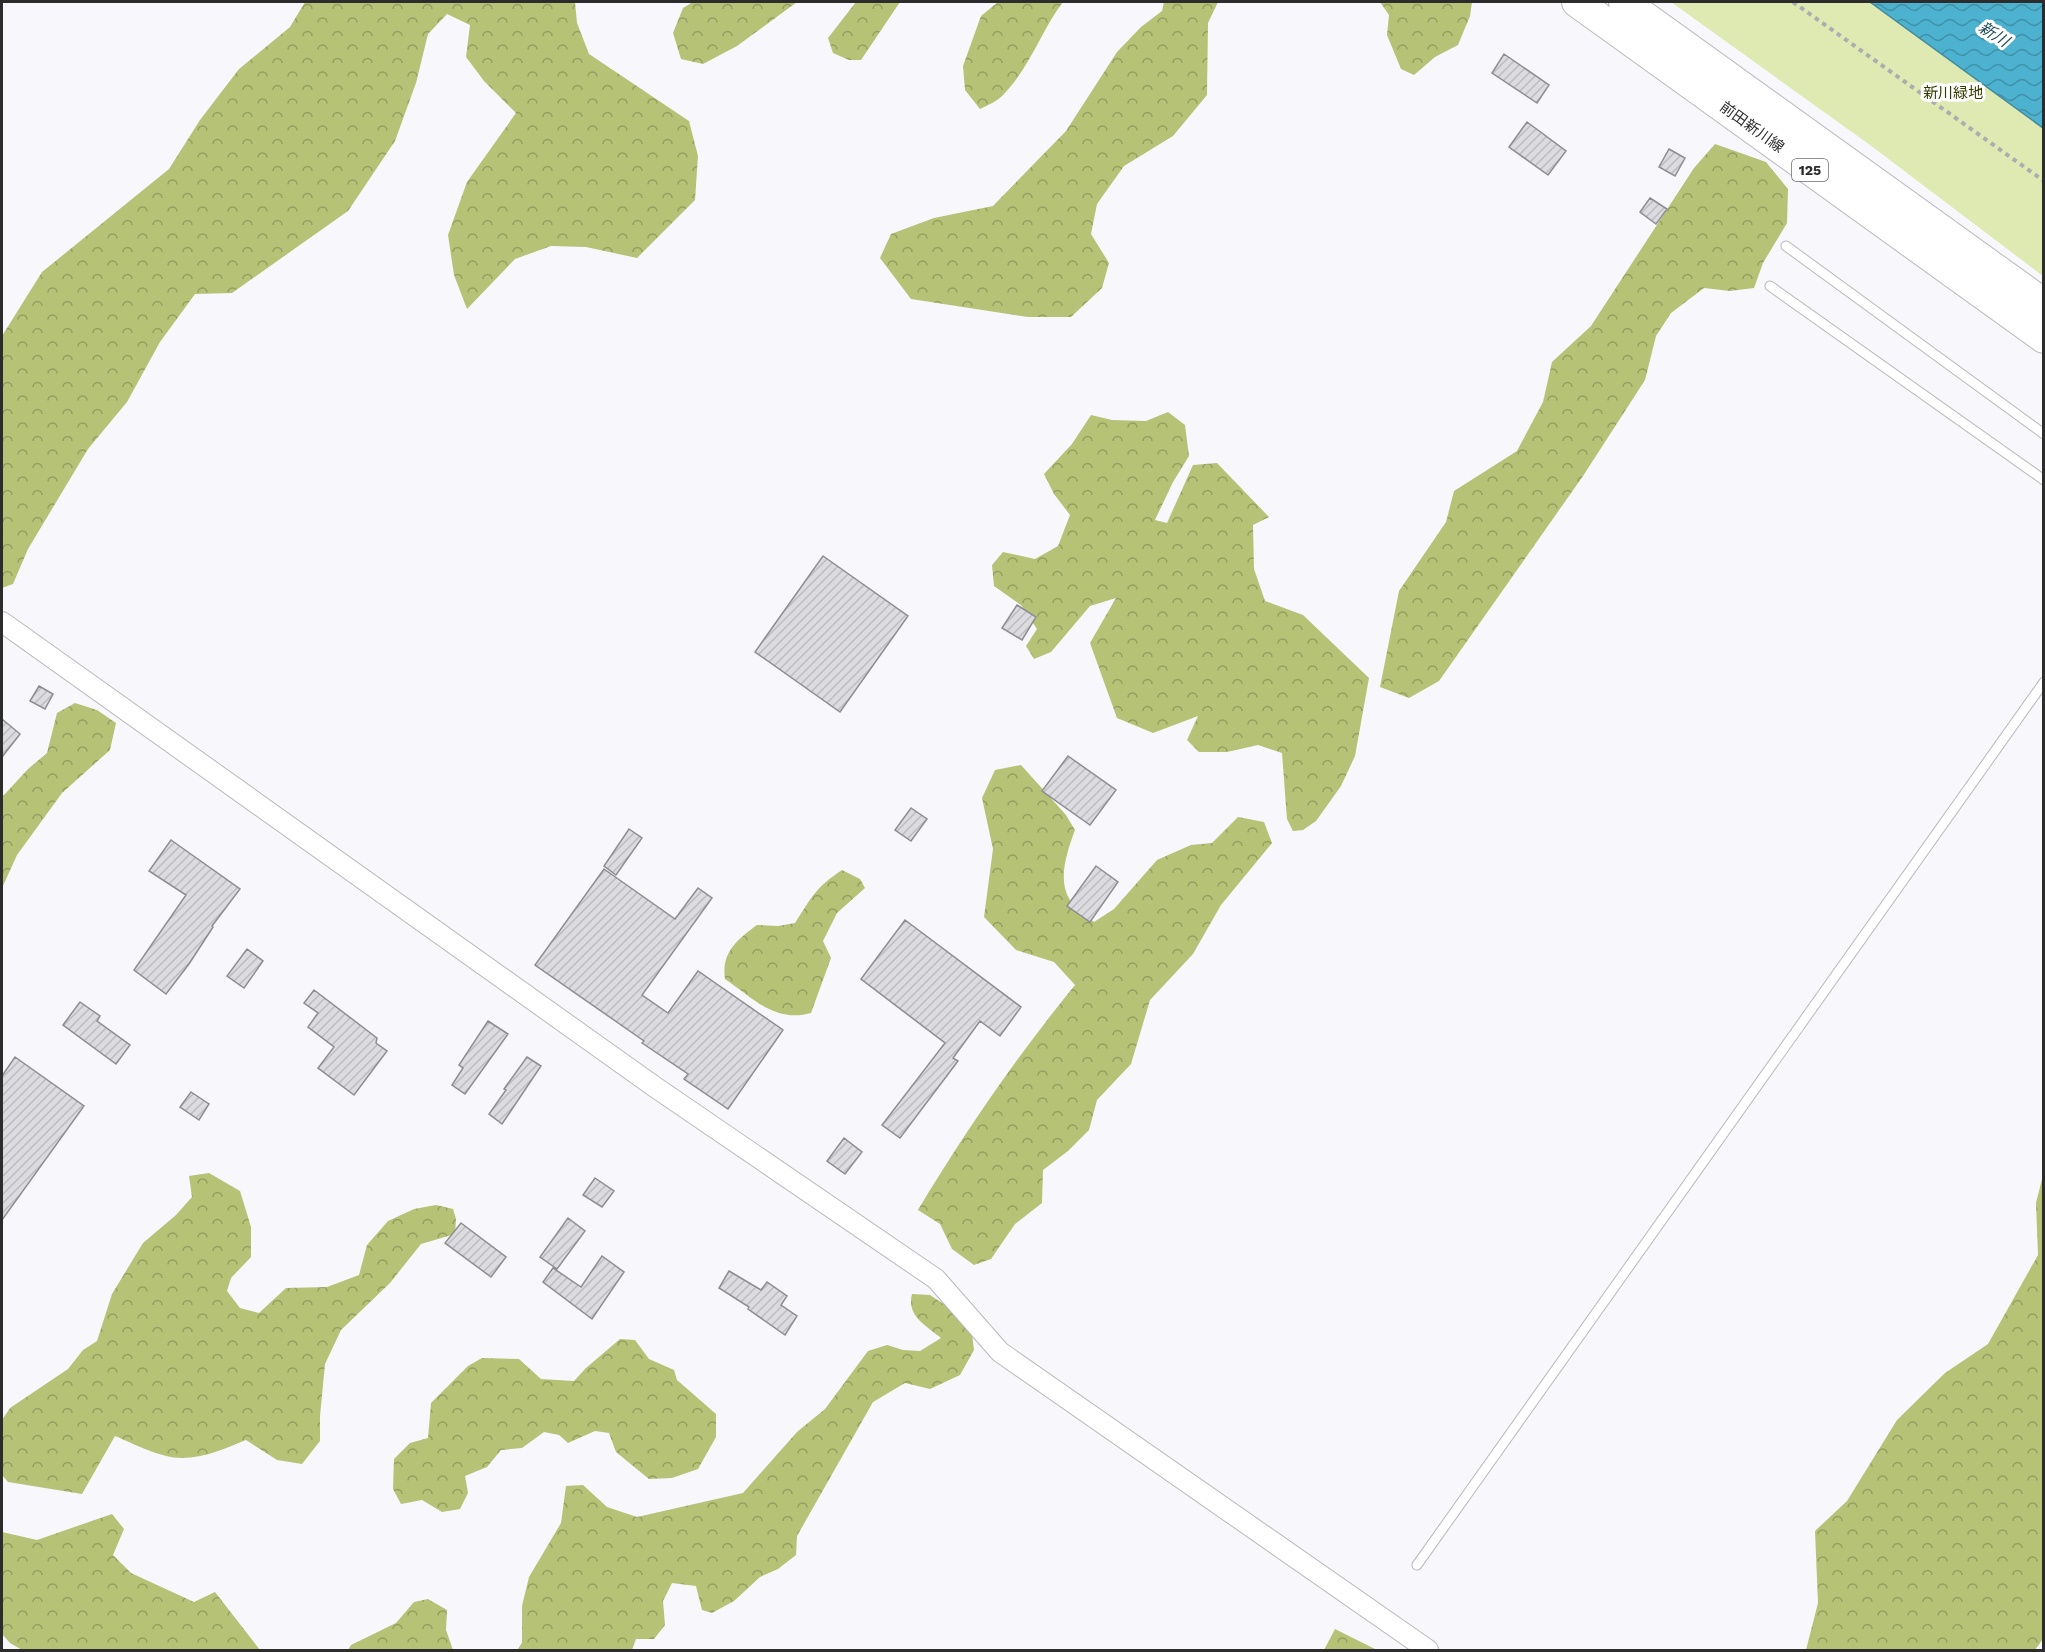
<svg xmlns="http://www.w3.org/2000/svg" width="2045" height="1652" viewBox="0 0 2045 1652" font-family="'Work Sans','Noto Sans JP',sans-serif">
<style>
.green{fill:#dfe9b2}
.forest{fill:url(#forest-crowns)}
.water{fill:url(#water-waves);stroke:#438a9e;stroke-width:1.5}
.building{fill:url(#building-hatch);stroke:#8d8d91;stroke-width:1.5}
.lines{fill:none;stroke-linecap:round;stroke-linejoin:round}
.lane-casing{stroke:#b9b9bd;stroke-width:11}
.street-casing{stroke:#b9b9bd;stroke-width:22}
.primary-casing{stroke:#b9b9bd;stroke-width:32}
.path{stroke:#adacb0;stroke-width:4;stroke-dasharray:4.5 4.5;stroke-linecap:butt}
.lane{stroke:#fff;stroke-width:9}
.street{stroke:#fff;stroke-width:20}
.primary{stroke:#fff;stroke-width:30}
.labels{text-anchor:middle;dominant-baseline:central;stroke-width:6;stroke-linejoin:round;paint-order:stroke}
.shield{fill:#fff;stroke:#6b6b6c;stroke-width:1.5}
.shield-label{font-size:14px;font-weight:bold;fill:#2c2c2d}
.park-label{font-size:15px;fill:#353c00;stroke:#fff}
.street-label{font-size:15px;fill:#2c2c2d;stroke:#fff}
.water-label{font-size:16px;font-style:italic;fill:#224e5b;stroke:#fff}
</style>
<defs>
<pattern id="forest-crowns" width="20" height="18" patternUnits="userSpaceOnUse" patternTransform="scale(1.5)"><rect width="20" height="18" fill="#b6c275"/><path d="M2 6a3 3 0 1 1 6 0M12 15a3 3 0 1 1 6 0" fill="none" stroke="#949e60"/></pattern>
<pattern id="water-waves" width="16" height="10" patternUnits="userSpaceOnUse" patternTransform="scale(1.5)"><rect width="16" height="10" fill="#4db2cf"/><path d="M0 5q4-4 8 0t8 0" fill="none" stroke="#4091a8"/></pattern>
<pattern id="building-hatch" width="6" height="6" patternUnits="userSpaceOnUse" patternTransform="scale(1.5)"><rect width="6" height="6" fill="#dcdbe0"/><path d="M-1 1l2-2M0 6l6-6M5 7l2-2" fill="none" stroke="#bdbcc0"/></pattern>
</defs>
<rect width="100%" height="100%" fill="#f8f7fc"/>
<path class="green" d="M 1671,2 L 2043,2 L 2043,276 L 1870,145 Z"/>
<path class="forest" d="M 305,2 L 575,2 L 577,23 L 589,54 L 689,121 L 698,156 L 695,200 L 637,258 L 586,247 L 551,246 L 515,259 L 467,309 L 454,275 L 448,235 L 467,182 L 516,113 L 484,81 L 466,57 L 470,25 L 447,14 L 428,34 L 416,83 L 395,141 L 348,211 L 232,293 L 195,294 L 160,342 L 127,402 L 88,449 L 28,549 L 13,584 L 2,588 L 2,336 L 42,272 L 169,169 L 200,120 L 239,69 L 290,27 Z
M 693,2 L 797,2 L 737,46 L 703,64 L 681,59 L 673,33 L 683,8 Z
M 856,2 L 900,2 L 861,60 L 849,60 L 833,53 L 828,38 Z
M 998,2 L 1063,2 C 1041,31 1030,67 1004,94 C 998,101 988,105 980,109 L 965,90 L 963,66 L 981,16 Z
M 1164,2 L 1218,2 L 1208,23 L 1207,95 L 1173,136 L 1124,166 L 1097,204 L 1091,234 L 1109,263 L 1102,288 L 1071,317 L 1028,317 L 911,299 L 880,258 L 891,234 L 934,218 L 993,206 L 1066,131 L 1117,52 L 1141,27 L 1162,11 Z
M 1380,2 L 1472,2 L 1470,16 L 1458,45 L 1435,57 L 1414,75 L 1401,69 L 1387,35 L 1389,15 Z
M 1715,144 L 1766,162 L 1788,189 L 1787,223 L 1763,263 L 1754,288 L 1730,291 L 1704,288 L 1671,313 L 1656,336 L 1645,380 L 1583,476 L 1439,681 L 1409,698 L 1380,687 L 1399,591 L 1446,522 L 1454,491 L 1517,451 L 1543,402 L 1552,362 L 1591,326 L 1694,168 Z
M 1168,412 L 1185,425 L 1189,456 L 1173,482 L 1155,520 L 1167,523 L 1193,465 L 1217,463 L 1269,517 L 1253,525 L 1254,569 L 1265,601 L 1303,615 L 1369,678 L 1355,756 L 1341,786 L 1316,821 L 1303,830 L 1293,831 L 1287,819 L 1282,753 L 1258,745 L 1227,752 L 1199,752 L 1187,740 L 1198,716 L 1153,733 L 1117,718 L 1090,643 L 1116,598 L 1090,606 L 1051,652 L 1034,659 L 1026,646 L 1037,629 L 1021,605 L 994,586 L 992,565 L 1003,552 L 1035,559 L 1058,546 L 1070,515 L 1054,494 L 1044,474 L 1072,444 L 1091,415 L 1112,420 L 1146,421 Z
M 75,703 L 97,710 L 116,723 L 110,750 L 62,793 L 17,855 L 2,888 L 2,795 L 4,795 L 28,769 L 47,753 L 57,713 Z
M 1021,765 L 1066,815 L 1075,830 C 1067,852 1056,882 1072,903 C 1077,910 1087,916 1094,922 L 1114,909 L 1157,860 L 1191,845 L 1212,843 L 1238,817 L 1264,822 L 1272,843 L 1221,905 L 1193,954 L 1150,1000 L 1131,1064 L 1097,1100 L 1089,1130 L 1068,1151 L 1043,1170 L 1042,1203 L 1015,1224 L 991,1259 L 974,1265 L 952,1249 L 940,1224 L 918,1210 C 965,1132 1017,1056 1075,985 L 1054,962 L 1016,950 L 984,917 L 993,849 L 982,798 L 995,770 Z
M 842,870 L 860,879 L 865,888 L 837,913 L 823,941 L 831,958 L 811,1013 C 775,1023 753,998 725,979 C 721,952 738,939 757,925 L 778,926 L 795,923 C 812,897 815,888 842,870 Z
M 209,1173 L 240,1191 L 251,1227 L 251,1257 L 231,1278 L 227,1291 L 240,1308 L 259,1313 L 286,1288 L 327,1287 L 359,1275 L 367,1245 L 388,1221 L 414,1209 L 436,1205 L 453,1209 L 456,1219 L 455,1234 L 421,1244 L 390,1283 L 341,1330 L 325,1364 L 320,1416 L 320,1441 L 302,1464 L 277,1460 L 246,1440 C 226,1448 205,1458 182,1458 C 161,1458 134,1444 115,1436 L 82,1494 L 8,1482 L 2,1475 L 2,1420 L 10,1408 L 68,1369 L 83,1350 L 97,1341 L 112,1294 L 143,1243 L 176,1215 L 192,1197 L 189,1176 Z
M 2043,1175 L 2043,1639 L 2035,1650 L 1806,1650 L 1818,1603 L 1815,1531 L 1847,1501 L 1897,1420 L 1945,1373 L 1988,1344 L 2038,1255 L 2036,1203 Z
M 912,1294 L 930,1295 L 945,1305 L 972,1334 L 974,1350 L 960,1375 L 930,1389 L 905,1383 L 873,1402 L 797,1536 L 796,1555 L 778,1569 L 760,1577 L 734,1601 L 712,1613 L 702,1610 L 696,1586 L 672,1583 L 663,1601 L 665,1625 L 654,1639 L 636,1639 L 632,1650 L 517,1650 L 522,1643 L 522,1606 L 529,1577 L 561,1523 L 566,1486 L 583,1485 L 607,1507 L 637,1517 L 743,1493 L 797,1432 L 825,1409 L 868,1351 L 887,1345 L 903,1350 L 920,1351 L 941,1338 C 927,1326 906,1316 912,1294 Z
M 620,1339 L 635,1340 L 649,1359 L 674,1370 L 677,1380 L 716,1414 L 716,1437 L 698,1469 L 672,1478 L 649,1479 L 616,1452 L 609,1433 L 595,1431 L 568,1443 L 559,1435 L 544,1432 L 522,1448 L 501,1450 L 487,1467 L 465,1476 L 468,1493 L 460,1509 L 442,1512 L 422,1500 L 401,1504 L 393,1489 L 394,1459 L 410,1443 L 428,1438 L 431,1403 L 468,1366 L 482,1358 L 519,1359 L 541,1379 L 574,1381 L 586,1368 Z
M 112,1514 L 124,1529 L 113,1555 L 131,1573 L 194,1602 L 215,1592 L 260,1650 L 22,1650 L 10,1643 L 2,1634 L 2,1532 L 37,1540 Z
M 428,1599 L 447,1610 L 446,1630 L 453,1650 L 348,1650 L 351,1645 L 396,1623 L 414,1602 Z
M 1335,1629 L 1377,1650 L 1324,1650 Z"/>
<path class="water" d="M 1870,2 L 2043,2 L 2043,128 Z"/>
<path class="building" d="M 1504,54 L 1549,85 L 1537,103 L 1492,73 Z
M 1527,122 L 1566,151 L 1548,175 L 1509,147 Z
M 1669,149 L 1685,158 L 1675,176 L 1659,167 Z
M 1650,198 L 1667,209 L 1656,224 L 1640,212 Z
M 823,556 L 908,616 L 840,712 L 755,652 Z
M 1017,605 L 1036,617 L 1022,640 L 1002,628 Z
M 39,686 L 53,694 L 45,709 L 30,701 Z
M 2,719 L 20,734 L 2,757 Z
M 1068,756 L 1116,790 L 1090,825 L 1042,791 Z
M 911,808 L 927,819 L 911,841 L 895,830 Z
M 629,829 L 642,838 L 616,875 L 604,866 Z
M 171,840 L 240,889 L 212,926 L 213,927 L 189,964 L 166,994 L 134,970 L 186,895 L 149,871 Z
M 1096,866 L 1118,882 L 1090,922 L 1067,906 Z
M 604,869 L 675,919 L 698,888 L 712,898 L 642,995 L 668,1013 L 698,971 L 783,1030 L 728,1109 L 684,1079 L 688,1074 L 642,1043 L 644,1041 L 535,965 Z
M 905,920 L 1021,1007 L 1000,1036 L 980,1021 L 953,1058 L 958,1061 L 900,1138 L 882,1125 L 945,1043 L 861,979 Z
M 247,949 L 263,961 L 244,988 L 227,976 Z
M 314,990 L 377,1038 L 376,1043 L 387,1051 L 354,1095 L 318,1068 L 334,1047 L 308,1027 L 318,1013 L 304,1003 Z
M 80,1002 L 100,1016 L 97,1021 L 130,1045 L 116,1064 L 63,1025 Z
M 488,1021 L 508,1034 L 465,1094 L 452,1085 L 463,1068 L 459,1065 Z
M 15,1057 L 84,1106 L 2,1220 L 2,1076 Z
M 527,1057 L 541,1066 L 502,1124 L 489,1114 L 506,1090 L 504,1089 Z
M 191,1092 L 209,1104 L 199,1120 L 180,1107 Z
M 844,1138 L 862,1152 L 845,1174 L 827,1161 Z
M 595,1178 L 614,1191 L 602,1207 L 583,1195 Z
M 568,1218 L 585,1231 L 557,1269 L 540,1257 Z
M 461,1223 L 506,1257 L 491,1277 L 445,1243 Z
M 602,1256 L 624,1272 L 592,1319 L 543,1282 L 553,1268 L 581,1287 Z
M 729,1271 L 761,1290 L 767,1282 L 787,1296 L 781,1305 L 797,1316 L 785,1335 L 748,1309 L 749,1307 L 719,1288 Z"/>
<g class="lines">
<g class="lane-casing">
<path id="lane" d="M 1786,246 L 2044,434
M 1770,286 L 2044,480
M 1417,1565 L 2044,682"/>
</g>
<g class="street-casing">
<path id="street" d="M 2,622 L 655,1087 L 936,1279 L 1000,1352 L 1428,1650"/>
</g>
<g class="primary-casing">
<path id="primary" d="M 1577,2 L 2044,338
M 1624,2 L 2044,304"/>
</g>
<path class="path" d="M 1793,2 L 2044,181"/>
<use href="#lane" class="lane"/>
<use href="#street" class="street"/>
<use href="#primary" class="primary"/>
</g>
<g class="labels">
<rect class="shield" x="1792" y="159" width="36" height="22" rx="4.5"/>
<g class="shield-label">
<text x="1810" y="170">125</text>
</g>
<g class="park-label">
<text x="1953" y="93">新川緑地</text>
</g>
<g class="street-label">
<text transform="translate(1752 127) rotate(36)">前田新川線</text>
</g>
<g class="water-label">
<text transform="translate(1994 34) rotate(33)">新川</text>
</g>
</g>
<rect width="2045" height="1652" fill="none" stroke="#2c2c2d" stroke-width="6"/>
</svg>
